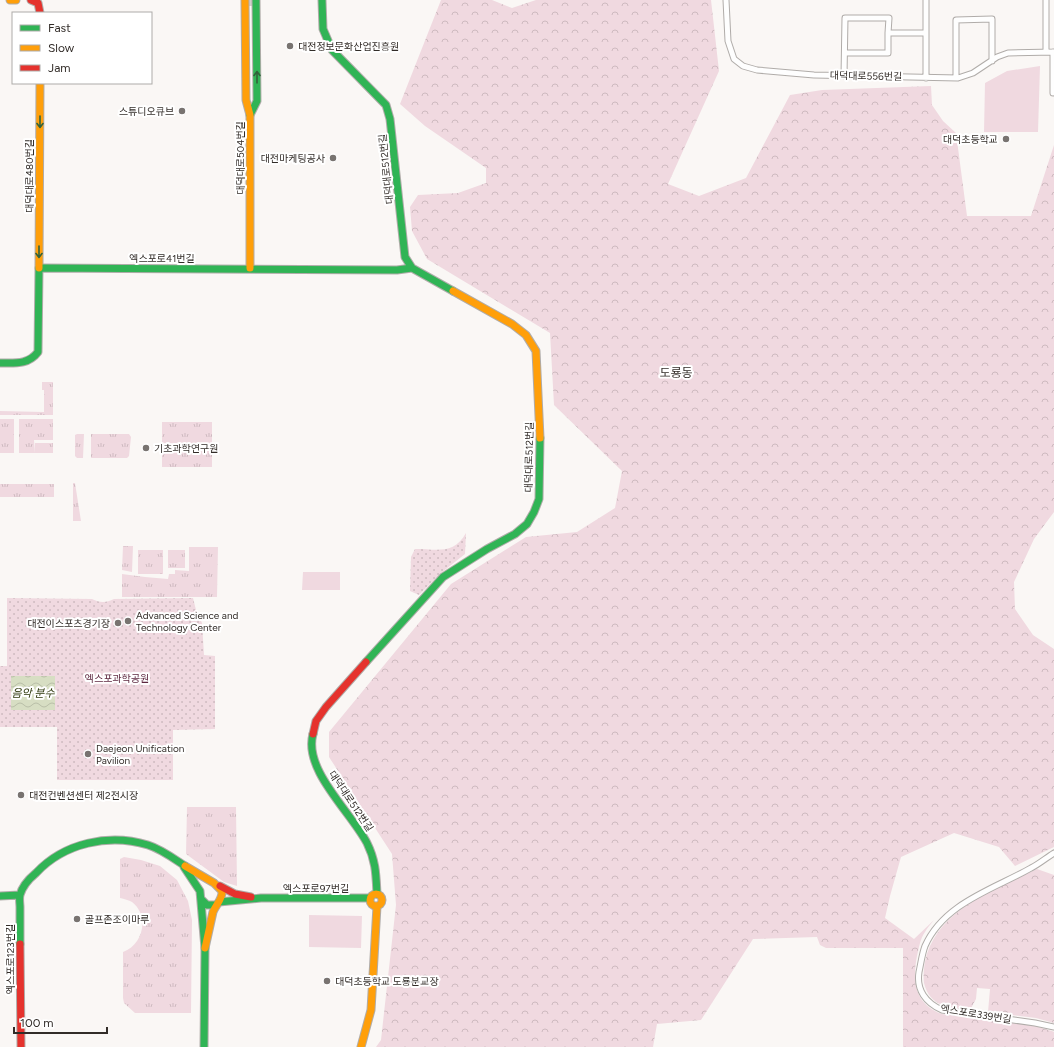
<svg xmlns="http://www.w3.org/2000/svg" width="1054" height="1047" viewBox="0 0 1054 1047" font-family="Figtree,'Noto Sans KR',sans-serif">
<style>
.grass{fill:url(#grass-tufts)}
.forest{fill:url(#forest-crowns)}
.park{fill:url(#park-dots)}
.garden{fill:#f0d9e0}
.water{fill:url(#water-waves)}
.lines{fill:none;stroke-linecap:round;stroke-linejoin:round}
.secondary-tunnel{stroke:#d2cecc;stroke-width:7;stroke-dasharray:7 3.5;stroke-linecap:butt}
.street-casing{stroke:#b0aca9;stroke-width:7}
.fast-casing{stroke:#b0aca9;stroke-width:9}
.slow-casing{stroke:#b0aca9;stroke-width:9}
.jam-casing{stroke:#b0aca9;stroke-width:9}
.street{stroke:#fefefe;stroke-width:5}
.fast{stroke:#30b455;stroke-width:7}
.slow{stroke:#ff9f0a;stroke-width:7}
.jam{stroke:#e5322d;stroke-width:7}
.oneway{stroke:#31623a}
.poi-dot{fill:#787370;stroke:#fff;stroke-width:1.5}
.labels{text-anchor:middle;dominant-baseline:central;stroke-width:4;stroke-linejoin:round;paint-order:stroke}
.poi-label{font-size:10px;fill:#322c28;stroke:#fff;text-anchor:start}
.street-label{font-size:10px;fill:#322c28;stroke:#fff}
.park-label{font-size:10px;fill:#5d2840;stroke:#fff}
.water-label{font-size:11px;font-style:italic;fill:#2d370b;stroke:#fff}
.quarter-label{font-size:12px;fill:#322c28;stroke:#fff}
</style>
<defs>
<pattern id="grass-tufts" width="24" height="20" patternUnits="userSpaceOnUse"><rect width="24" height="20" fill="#f0d9e0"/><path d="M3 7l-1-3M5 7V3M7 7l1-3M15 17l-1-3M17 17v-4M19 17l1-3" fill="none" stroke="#cebac0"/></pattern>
<pattern id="forest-crowns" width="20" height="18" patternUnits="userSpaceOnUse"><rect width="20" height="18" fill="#f0d9e0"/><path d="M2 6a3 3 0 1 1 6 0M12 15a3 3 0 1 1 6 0" fill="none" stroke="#cebac0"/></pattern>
<pattern id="park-dots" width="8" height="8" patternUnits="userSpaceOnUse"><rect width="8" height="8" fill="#f0d9e0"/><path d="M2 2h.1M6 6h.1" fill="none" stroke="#cebac0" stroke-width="1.8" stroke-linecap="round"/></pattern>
<pattern id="water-waves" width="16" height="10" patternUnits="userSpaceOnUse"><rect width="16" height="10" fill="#d7dec3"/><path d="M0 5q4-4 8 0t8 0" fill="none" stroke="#b9bfa8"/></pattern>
</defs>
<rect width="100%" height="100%" fill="#faf7f5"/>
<path class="grass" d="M 42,382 L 53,382 L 53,415 L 0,415 L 0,411 L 44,412 L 44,390 L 42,390 Z
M 0,419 L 14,419 L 14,453 L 0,453 Z
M 19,419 L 53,419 L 53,440 L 34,440 L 35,453 L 19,453 Z
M 162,422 L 212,422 L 212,467 L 162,467 Z
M 77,434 L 84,434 L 83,458 L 77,458 L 75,456 L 75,435 Z
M 91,434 L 129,434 L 131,437 L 129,456 L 127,458 L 91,458 Z
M 35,443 L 53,443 L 53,453 L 35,453 Z
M 73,483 L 75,483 L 81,521 L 73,521 Z
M 0,484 L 54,484 L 54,497 L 0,497 Z
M 123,546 L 133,546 L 132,572 L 122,570 Z
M 189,547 L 218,547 L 217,597 L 122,597 L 122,574 L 145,577 L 168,579 L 169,574 L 175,574 L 175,570 L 189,571 Z
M 138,550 L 163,550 L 163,574 L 138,574 Z
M 168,550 L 185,550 L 185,568 L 168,568 Z
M 187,807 L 236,807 L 237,886 L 224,882 L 186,854 Z
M 124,857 L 141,860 L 160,866 L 177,880 L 188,901 L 192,920 L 191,1013 L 135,1013 L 124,1003 L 123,998 L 123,952 C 143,945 150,916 132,902 C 129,900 124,899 120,898 L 120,859 Z"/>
<path class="forest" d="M 441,0 L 492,0 L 512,8 L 536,0 L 711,0 L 719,71 L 668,184 L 699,196 L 746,178 L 790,95 L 822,90 L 931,86 L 932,105 L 943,121 L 956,133 L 967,216 L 1031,216 L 1054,145 L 1054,512 L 1034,539 L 1014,582 L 1015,609 L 1033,635 L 1054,649 L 1054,847 L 1015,866 L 999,847 L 954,833 L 901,857 L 890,896 L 885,918 L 914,939 L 934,920 C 931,924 927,928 925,932 C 920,939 919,948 917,956 C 912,982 915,1004 942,1014 L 1035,1026 L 1052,1031 L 1054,1032 L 1054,1047 L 903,1047 L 903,948 L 826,948 L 820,945 L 817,937 L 753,939 L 701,1020 L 657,1024 L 653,1047 L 376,1047 L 381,1040 L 396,905 L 392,854 L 329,757 L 329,732 L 451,584 L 526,537 L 577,532 L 615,508 L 622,471 L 554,405 L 550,333 L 427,259 L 412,231 L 410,207 L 418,195 L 458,193 L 486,183 L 486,168 L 425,126 L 400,104 Z
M 1037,869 L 1054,875 L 1054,1023 L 1036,1018 L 988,1012 L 990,989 L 977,988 L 976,999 L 970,1010 C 949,1008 930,1007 924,983 C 923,976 924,968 925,962 C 935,911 995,888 1037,869 Z"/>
<path class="park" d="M 466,533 L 465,554 L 441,573 L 419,595 L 410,591 L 411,557 L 415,549 C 437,549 454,555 466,533 Z
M 7,598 L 92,599 C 100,603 106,603 114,599 L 193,598 L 196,610 L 202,623 L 204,655 L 215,656 L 215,729 L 173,730 L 173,780 L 57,780 L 57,727 L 0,727 L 0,666 L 7,666 Z"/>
<path class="garden" d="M 1040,66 L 1038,132 L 984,132 L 985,83 L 1007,71 Z
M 303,572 L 340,572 L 340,590 L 302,590 Z
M 309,915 L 362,916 L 361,948 L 309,947 Z"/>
<path class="water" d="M 55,676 L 55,710 L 11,710 L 11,676 Z"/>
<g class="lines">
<path class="secondary-tunnel" d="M 250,0 L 250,6"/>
<g class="street-casing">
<path id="street" d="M 726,0 L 728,41 L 734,59 L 743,66 L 757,70 L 814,75 L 958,78 L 973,73 L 997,57 L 1008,53 L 1054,52
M 926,0 L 926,78
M 1046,52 L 1046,0
M 1053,52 L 1053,93
M 845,53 L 888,53 L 888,33
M 844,76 L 845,18 L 889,18 L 888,33 L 926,33
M 956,78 L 956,20 L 992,19 L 992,61
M 1054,853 C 1046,858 1039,864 1031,868 C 994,889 944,903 925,946 C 922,954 921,963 919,972 C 916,990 926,1003 942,1010 L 1035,1023 L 1054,1027"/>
</g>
<g class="fast-casing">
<path id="fast" d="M 322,0 L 323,29 L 332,50 L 386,105 L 390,119 L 405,257 L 412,268 L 453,291
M 250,115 L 257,101 L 256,0
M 0,363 C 15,363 28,365 38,352 L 39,268 L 397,270 L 412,268
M 366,662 L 443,577 L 487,549 L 515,534 L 527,524 L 534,512 L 539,499 L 540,438
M 313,734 C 303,770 351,812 367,843 C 376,861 376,875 377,894
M 184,867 L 200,891 L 205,948 L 204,1047
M 0,896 L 20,895
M 201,899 L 207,905 L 216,905
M 219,902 L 261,898 L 370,898
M 20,944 C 20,932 20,919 20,907 C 20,904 19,899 20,895 C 22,887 30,878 36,873 C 64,843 109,833 148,845 C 161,849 173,858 185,866"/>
</g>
<g class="slow-casing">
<path id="slow" d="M 10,0 L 16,0
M 245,0 L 246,100 L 250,115 L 250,268
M 39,268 L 40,83
M 453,291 L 512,324 L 526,335 L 536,351 L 540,438
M 185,866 L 214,883 L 222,891 C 223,899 216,904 213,912 L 205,948
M370 900a6 6 0 1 1 12 0a6 6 0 1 1-12 0Z
M 361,1047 L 371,1010 L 377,906"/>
</g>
<g class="jam-casing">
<path id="jam" d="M 31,0 L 38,3 L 40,13
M 313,734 L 316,721 L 326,707 L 366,662
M 220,886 L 235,894 L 251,897
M 20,944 L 21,1047"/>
</g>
<use href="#street" class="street"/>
<use href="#fast" class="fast"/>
<use href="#slow" class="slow"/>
<use href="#jam" class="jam"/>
</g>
<defs><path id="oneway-shaft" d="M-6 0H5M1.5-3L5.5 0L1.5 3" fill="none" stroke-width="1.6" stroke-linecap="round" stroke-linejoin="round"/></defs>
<g class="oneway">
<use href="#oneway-shaft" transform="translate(257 77) rotate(-90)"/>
<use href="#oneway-shaft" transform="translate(40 122) rotate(90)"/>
<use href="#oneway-shaft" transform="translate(39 252) rotate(90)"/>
</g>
<g class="poi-dot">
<circle cx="290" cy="46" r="4"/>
<circle cx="182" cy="111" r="4"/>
<circle cx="1006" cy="139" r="4"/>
<circle cx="333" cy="158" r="4"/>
<circle cx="146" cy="448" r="4"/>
<circle cx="128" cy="621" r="4"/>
<circle cx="118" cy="623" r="4"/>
<circle cx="88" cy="754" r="4"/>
<circle cx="21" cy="795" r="4"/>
<circle cx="77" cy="919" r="4"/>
<circle cx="327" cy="981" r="4"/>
</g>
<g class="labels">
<g class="poi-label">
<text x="298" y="46">대전정보문화산업진흥원</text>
<text x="174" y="111" text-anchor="end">스튜디오큐브</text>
<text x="998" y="139" text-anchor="end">대덕초등학교</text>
<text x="325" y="158" text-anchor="end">대전마케팅공사</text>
<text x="154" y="448">기초과학연구원</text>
<text x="136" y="615">Advanced Science and<tspan x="136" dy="12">Technology Center</tspan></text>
<text x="110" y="623" text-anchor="end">대전이스포츠경기장</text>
<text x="96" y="748">Daejeon Unification<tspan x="96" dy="12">Pavilion</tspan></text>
<text x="29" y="795">대전컨벤션센터 제2전시장</text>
<text x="85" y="919">골프존조이마루</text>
<text x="335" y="981">대덕초등학교 도룡분교장</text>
</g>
<g class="street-label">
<text transform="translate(866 76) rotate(1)">대덕대로556번길</text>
<text transform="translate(240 158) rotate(-90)">대덕대로504번길</text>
<text transform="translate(386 169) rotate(-96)">대덕대로512번길</text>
<text transform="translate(29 176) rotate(-90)">대덕대로480번길</text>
<text x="162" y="258">엑스포로41번길</text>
<text transform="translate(529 457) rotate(-89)">대덕대로512번길</text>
<text transform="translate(351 801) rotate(56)">대덕대로512번길</text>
<text x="316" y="888">엑스포로97번길</text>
<text transform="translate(10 959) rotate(-90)">엑스포로123번길</text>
<text transform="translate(976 1014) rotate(9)">엑스포로339번길</text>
</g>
<g class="park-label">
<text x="117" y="678">엑스포과학공원</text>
</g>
<g class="water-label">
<text x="33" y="693">음악 분수</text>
</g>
<g class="quarter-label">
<text x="676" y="373">도룡동</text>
</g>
</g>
<rect x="12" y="12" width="140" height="72" fill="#ffffff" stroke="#adaba9"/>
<rect x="20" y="25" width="20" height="6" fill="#30b455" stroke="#adaba9"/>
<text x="48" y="32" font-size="12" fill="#322c28">Fast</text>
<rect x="20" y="45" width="20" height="6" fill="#ff9f0a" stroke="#adaba9"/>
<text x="48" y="52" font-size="12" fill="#322c28">Slow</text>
<rect x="20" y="65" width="20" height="6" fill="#e5322d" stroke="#adaba9"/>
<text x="48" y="72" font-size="12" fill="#322c28">Jam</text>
<path d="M14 1027v6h93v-6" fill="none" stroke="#322c28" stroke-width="2"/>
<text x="20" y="1027" font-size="12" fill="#322c28" stroke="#ffffff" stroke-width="3" paint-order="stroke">100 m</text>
</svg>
